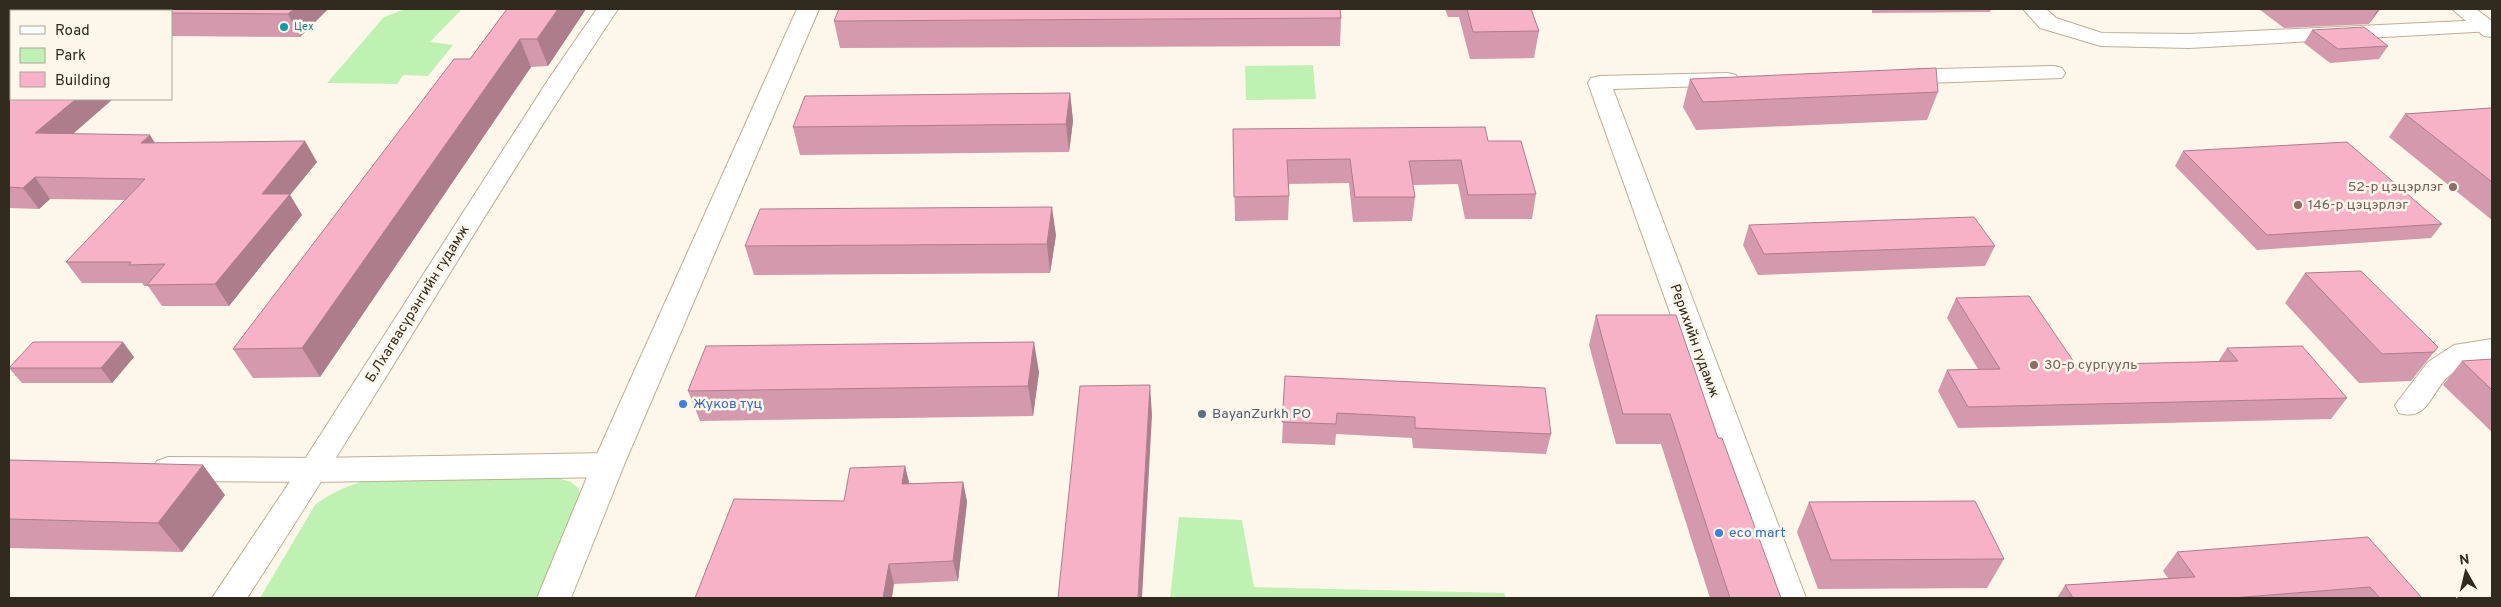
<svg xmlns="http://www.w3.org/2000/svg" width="2501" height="607" viewBox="0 0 2501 607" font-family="Overpass,sans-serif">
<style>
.green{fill:#bff1b3}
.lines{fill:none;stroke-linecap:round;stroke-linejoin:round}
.street-casing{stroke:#bfae92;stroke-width:2}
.secondary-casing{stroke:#bfae92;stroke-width:2}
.street{fill:#fff;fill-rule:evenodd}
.secondary{fill:#fff;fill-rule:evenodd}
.wall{fill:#d499ac}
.shaded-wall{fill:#ad7d8c}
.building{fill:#f7b2c8;stroke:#ad7d8c}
.culture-dot{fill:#0f9aa8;stroke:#fdf6ea;stroke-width:2}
.education-dot{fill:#8d6e63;stroke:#fdf6ea;stroke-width:2}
.shop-dot{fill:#3f7fe0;stroke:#fdf6ea;stroke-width:2}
.service-dot{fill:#5c6f8a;stroke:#fdf6ea;stroke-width:2}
.labels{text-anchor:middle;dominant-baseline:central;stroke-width:5;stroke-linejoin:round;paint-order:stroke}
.far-culture-label{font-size:11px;fill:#0d838f;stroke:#fdf6ea;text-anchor:start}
.education-label{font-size:14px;fill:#785e54;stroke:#fdf6ea;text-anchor:start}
.street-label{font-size:14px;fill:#312a1f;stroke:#fdf6ea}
.shop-label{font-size:14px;fill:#366cbe;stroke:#fdf6ea;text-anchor:start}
.service-label{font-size:14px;fill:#4e5e75;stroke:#fdf6ea;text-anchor:start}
</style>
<rect width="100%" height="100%" fill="#fdf6ea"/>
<path class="green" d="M 405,9 L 462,9 L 430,42 L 453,45 L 428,76 L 403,75 L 397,84 L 327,83 L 384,17 Z
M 1313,65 L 1316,99 L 1246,100 L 1245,66 Z
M 557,478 L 571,482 L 579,489 L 580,499 L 537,598 L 260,598 L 315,505 C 332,492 347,486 368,480 Z
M 1179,517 L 1242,520 L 1254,587 L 1504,593 L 1506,598 L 1170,598 Z"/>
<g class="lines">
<g class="street-casing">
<path id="street" d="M 2023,9 L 2046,9 L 2056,18 L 2102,33 L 2189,34 L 2485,20 L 2492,21 L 2492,31 L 2189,48 L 2101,46 L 2040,28 Z
M 2054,66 L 2062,68 L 2065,73 L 2062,78 L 1901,84 L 1893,82 L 1890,77 L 1893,72 L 1901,70 Z
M 1728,73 L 1736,75 L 1739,80 L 1736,85 L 1613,89 L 1806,598 L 1772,598 L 1588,83 L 1591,78 L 1599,76 Z
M 2492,339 L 2492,359 C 2475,361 2464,364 2450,375 C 2431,390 2429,422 2399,413 L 2395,405 L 2428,362 L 2454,345 Z
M 608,453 L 619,457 L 624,465 L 619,473 L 608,477 L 314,482 L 168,481 L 157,477 L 152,469 L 157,461 L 168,457 L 314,458 Z"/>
</g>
<g class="secondary-casing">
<path id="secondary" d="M 597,9 L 618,9 C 489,202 373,404 247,598 L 212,598 L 303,462 L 550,77 Z
M 797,9 L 819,9 L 624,465 L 571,598 L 537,598 L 592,465 Z
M 2452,9 L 2476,9 L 2492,21 L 2492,37 L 2484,36 Z"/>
</g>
<use href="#street" class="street"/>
<use href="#secondary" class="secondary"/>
</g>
<path class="wall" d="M 328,9 L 300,37 L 171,36 L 171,11 Z
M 507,9 L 586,9 L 548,66 L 531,67 L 320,377 L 253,378 L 233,349 L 470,59 Z
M 1445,9 L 1531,9 L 1539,31 L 1534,58 L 1470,59 L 1459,17 L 1448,17 Z
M 1872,9 L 1991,9 L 1990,12 L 1872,13 Z
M 2117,9 L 2200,9 L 2118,10 Z
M 2259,9 L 2380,9 L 2369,24 L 2284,28 Z
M 1341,18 L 1340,46 L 840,48 L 834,21 Z
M 2312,30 L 2388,46 L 2379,59 L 2330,63 L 2304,43 Z
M 1690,79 L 1938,92 L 1927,120 L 1696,130 L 1683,107 Z
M 1070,93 L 1073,121 L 1069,152 L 800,155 L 793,127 Z
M 9,100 L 73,134 L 317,162 L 290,195 L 302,215 L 229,306 L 162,306 L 148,286 L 144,286 L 142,283 L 82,283 L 66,262 L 125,200 L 50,199 L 39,209 L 9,208 Z
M 2492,108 L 2492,220 L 2389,137 L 2405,114 Z
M 1233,129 L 1488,141 L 1536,194 L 1532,219 L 1465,219 L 1458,184 L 1413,185 L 1415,197 L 1412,221 L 1353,222 L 1349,183 L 1288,184 L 1289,196 L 1288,220 L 1235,221 Z
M 2183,151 L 2442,224 L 2431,238 L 2257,250 L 2175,166 Z
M 1749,225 L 1995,246 L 1985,266 L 1758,275 L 1743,245 Z
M 1056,235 L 1050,273 L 754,275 L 745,246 Z
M 2305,273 L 2438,347 L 2411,381 L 2359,383 L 2285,303 Z
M 1956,298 L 2076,365 L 2218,362 L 2227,348 L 2347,398 L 2331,419 L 1958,428 L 1938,391 L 1947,370 L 1978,369 L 1947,318 Z
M 1596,315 L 1718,438 L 1781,598 L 1710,598 L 1661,444 L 1616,444 L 1589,345 Z
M 134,357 L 112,383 L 22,383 L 9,368 Z
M 2492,359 L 2492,432 L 2443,385 L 2462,361 Z
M 1039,372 L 1033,416 L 700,421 L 688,391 Z
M 1285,376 L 1551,434 L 1546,454 L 1413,448 L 1412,438 L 1336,434 L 1335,445 L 1282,443 Z
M 9,460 L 225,495 L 182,552 L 9,548 Z
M 905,466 L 909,484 L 963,482 L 967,502 L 958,581 L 894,584 L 844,501 Z
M 1809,502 L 2004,559 L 1987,588 L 1818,589 L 1797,532 Z
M 2177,552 L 2414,590 L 2422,598 L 2057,598 L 2065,585 L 2168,578 L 2163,571 Z"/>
<path class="shaded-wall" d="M 294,9 L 328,9 L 300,37 L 288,14 Z
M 558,9 L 586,9 L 548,66 L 537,39 Z
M 2378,9 L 2380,9 L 2369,24 Z
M 520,39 L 531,67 L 320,377 L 302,348 Z
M 1070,93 L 1073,121 L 1069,152 L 1066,124 Z
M 76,99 L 113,99 L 50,154 L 35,133 Z
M 150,135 L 163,156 L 141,143 Z
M 305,141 L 317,162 L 290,195 L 302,215 L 229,306 L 215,284 L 262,194 Z
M 35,177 L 50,199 L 39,209 L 23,188 Z
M 1052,207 L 1056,235 L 1050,273 L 1047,244 Z
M 123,342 L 134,357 L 112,383 L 101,368 Z
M 1034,342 L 1039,372 L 1033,416 L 1028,386 Z
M 1150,385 L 1152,415 L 1142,598 L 1138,598 Z
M 203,465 L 225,495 L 182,552 L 158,523 Z
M 905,466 L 910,486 L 902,484 Z
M 963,482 L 967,502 L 958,581 L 953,561 Z
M 889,564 L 894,584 L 892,598 L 883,598 Z"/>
<path class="building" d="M 44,9 L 294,9 L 288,14 L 171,13 L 171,11 L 41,11 Z
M 507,9 L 558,9 L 537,39 L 520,39 L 302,348 L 233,349 L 454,59 L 470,59 Z
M 839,9 L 1340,9 L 1341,18 L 834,21 Z
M 1467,9 L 1531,9 L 1539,31 L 1473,32 Z
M 2364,27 L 2388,46 L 2338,49 L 2312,30 Z
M 1936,68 L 1938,92 L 1703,102 L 1690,79 Z
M 1070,93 L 1066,124 L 793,127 L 805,96 Z
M 11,98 L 11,99 L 76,99 L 35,133 L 150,135 L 141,143 L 305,141 L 262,194 L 290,194 L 215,284 L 147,285 L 165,264 L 129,265 L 131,262 L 66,262 L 145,179 L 35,177 L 23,188 L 9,187 L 9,100 Z
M 2491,108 L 2492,108 L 2492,182 L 2405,114 Z
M 1485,127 L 1488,141 L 1521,141 L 1536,194 L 1468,195 L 1461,160 L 1409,161 L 1415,197 L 1355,197 L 1350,159 L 1287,160 L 1289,196 L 1234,197 L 1233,129 Z
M 2347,142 L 2442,224 L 2267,235 L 2183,151 Z
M 1052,207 L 1047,244 L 745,246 L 760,209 Z
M 1974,217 L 1995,246 L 1764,254 L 1749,225 Z
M 2361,271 L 2438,347 L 2434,352 L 2382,354 L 2305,273 Z
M 2029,296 L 2076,365 L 2238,361 L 2227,348 L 2302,346 L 2347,398 L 1968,407 L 1947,370 L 2000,369 L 1956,298 Z
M 1596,315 L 1676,315 L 1718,438 L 1722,438 L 1781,598 L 1730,598 L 1670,414 L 1623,414 Z
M 33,342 L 123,342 L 101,368 L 9,368 Z
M 1034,342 L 1028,386 L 688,391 L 706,346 Z
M 2492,359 L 2492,390 L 2462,361 Z
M 1285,376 L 1545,388 L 1551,434 L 1415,428 L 1415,417 L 1337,413 L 1336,424 L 1282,422 Z
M 1150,385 L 1138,598 L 1058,598 L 1080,386 Z
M 9,460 L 203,465 L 158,523 L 9,519 Z
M 905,466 L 902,484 L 963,482 L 953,561 L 889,564 L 883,598 L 695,598 L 734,499 L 844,501 L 850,468 Z
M 1975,501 L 2004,559 L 1831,560 L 1809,502 Z
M 2368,537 L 2422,598 L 2380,598 L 2370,587 L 2232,598 L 2073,598 L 2065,585 L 2195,577 L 2177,552 Z"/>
<circle class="culture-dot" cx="284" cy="27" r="5"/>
<g class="education-dot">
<circle cx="2453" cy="187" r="5"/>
<circle cx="2298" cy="205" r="5"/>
<circle cx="2034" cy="365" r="5"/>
</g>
<g class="shop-dot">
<circle cx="683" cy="404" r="5"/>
<circle cx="1719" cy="533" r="5"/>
</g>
<circle class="service-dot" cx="1202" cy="414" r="5"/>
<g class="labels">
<g class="far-culture-label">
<text x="294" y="27">Цех</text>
</g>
<g class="education-label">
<text x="2443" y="187" text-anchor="end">52-р цэцэрлэг</text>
<text x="2308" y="205">146-р цэцэрлэг</text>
<text x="2044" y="365">30-р сургууль</text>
</g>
<g class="street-label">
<text transform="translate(418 304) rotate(-58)">Б.Лхагвасүрэнгийн гудамж</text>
<text transform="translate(1694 341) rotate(70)">Рерихийн гудамж</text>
</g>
<g class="shop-label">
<text x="693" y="404">Жуков түц</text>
<text x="1729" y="533">eco mart</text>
</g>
<g class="service-label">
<text x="1212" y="414">BayanZurkh PO</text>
</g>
</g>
<rect width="2501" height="607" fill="none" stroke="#312a1f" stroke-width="20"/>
<rect x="10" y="10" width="162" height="90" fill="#fdf6ea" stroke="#aba499"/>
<rect x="20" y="26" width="25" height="8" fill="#ffffff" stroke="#aba499"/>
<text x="55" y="35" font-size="15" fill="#312a1f">Road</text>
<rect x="20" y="48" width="25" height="15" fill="#bff1b3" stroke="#aba499"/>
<text x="55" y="60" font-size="15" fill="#312a1f">Park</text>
<rect x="20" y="72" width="25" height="15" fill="#f7b2c8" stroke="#aba499"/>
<text x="55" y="85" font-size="15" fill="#312a1f">Building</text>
<g transform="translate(2466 572) rotate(352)" stroke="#fdf6ea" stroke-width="4" paint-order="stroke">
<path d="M0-4L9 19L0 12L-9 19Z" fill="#312a1f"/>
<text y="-8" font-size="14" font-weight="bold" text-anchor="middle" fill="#312a1f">N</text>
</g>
</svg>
